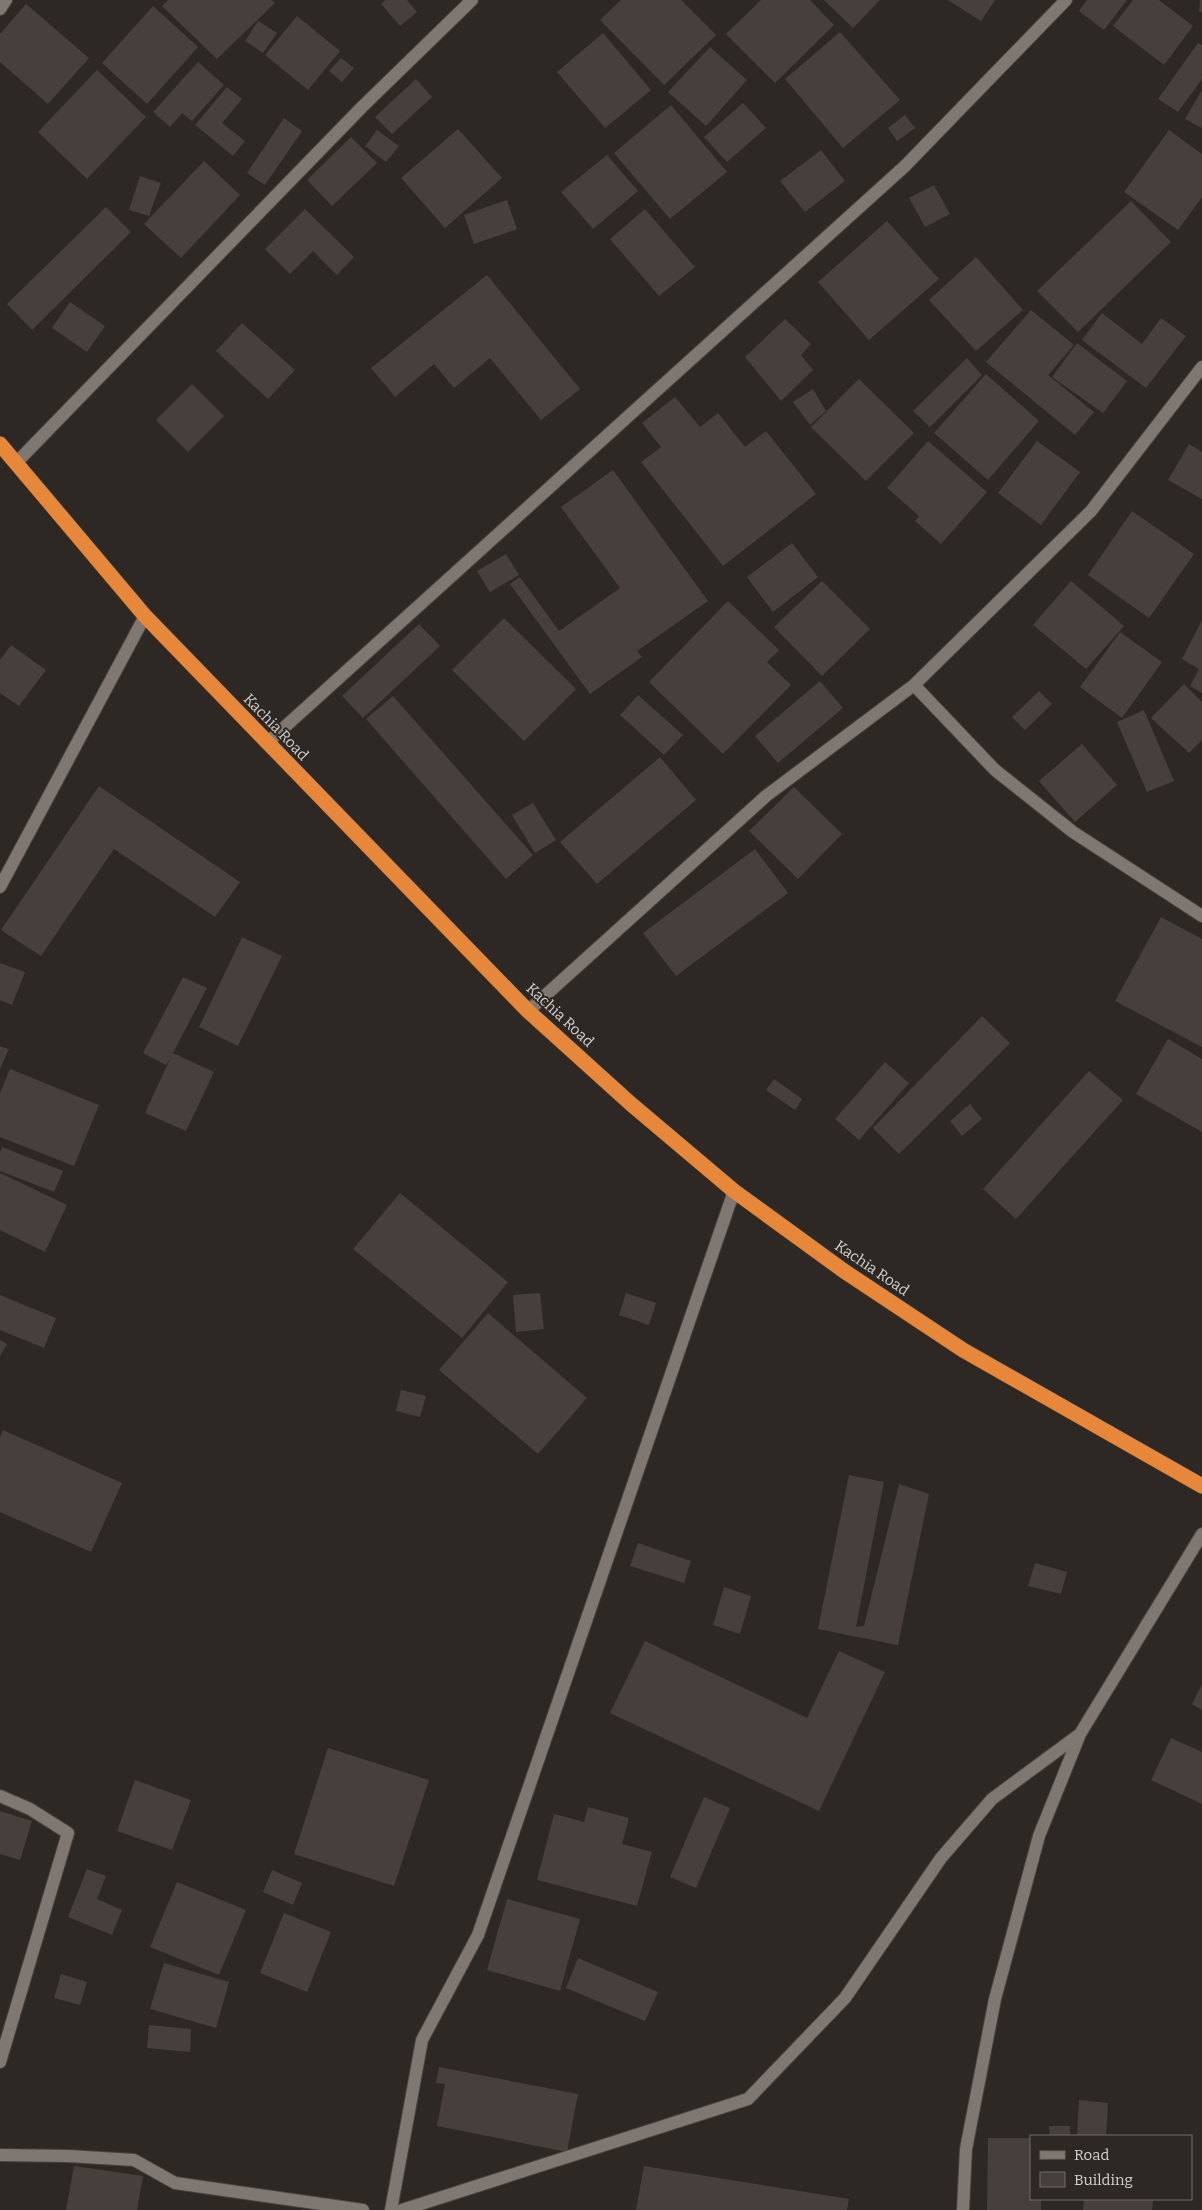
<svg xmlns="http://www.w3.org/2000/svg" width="1202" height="2210" viewBox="0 0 1202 2210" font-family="Bitter,serif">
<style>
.building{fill:#463f3b}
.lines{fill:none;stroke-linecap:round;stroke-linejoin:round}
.minor-casing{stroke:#48433f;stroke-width:14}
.highway-casing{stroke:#48433f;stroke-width:16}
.minor{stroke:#7f7772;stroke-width:12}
.highway{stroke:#e78739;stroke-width:15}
.labels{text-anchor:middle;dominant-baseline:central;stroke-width:4;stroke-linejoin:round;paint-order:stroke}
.street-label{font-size:15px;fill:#d6d2cf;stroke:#2e2824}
</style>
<rect width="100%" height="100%" fill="#2e2824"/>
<path class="building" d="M 168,0 L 272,0 L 275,3 L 217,59 L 162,6 Z
M 386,0 L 407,0 L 417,12 L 400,26 L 381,4 Z
M 621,0 L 681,0 L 716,35 L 664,85 L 600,20 Z
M 761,0 L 810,0 L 834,25 L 775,83 L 726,34 Z
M 824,0 L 880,0 L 853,28 Z
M 948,0 L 995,0 L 981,21 Z
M 1087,0 L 1127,0 L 1104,30 L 1079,11 Z
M 1133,0 L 1159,0 L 1193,26 L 1164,65 L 1113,26 Z
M 1200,0 L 1202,0 L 1202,12 L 1199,12 Z
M 26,4 L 89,58 L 48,104 L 0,62 L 0,34 Z
M 153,6 L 198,47 L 147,104 L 102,63 Z
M 297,16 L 340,51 L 308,90 L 265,55 Z
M 258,21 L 277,33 L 263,53 L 245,41 Z
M 840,32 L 900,100 L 843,148 L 785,79 Z
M 603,33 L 651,90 L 605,128 L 557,72 Z
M 1198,43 L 1202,45 L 1202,79 L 1178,112 L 1158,99 Z
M 710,47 L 747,80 L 706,126 L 668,92 Z
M 341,58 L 354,68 L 342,82 L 329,71 Z
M 198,62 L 224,85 L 192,121 L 182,113 L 170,127 L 153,112 Z
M 97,70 L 146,117 L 87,179 L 38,132 Z
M 416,79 L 432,97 L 392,134 L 375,117 Z
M 227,87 L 242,99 L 222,123 L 245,141 L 233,156 L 195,125 Z
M 1202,90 L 1202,128 L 1185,119 Z
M 743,103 L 766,128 L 727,162 L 704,137 Z
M 671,105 L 727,172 L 670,219 L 614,153 Z
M 905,115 L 915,128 L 897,141 L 888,128 Z
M 284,118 L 302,131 L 265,185 L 247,173 Z
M 458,129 L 502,178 L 445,228 L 401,178 Z
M 377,130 L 399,146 L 386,162 L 365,146 Z
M 1169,130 L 1202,154 L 1202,197 L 1178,230 L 1124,192 Z
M 351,137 L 377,163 L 332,206 L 307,180 Z
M 821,150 L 845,181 L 805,212 L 780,181 Z
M 607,155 L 638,191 L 593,229 L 561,192 Z
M 204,161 L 240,195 L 181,258 L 144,224 Z
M 140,176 L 161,183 L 149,216 L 129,210 Z
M 934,185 L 950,214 L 925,227 L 909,198 Z
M 507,200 L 517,229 L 474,244 L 464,215 Z
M 1131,201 L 1171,242 L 1078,332 L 1037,291 Z
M 106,207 L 131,232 L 32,330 L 7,304 Z
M 305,209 L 354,257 L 337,275 L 313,251 L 290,274 L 265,249 Z
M 645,209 L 695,267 L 659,296 L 610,239 Z
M 887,221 L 939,279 L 869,340 L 818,282 Z
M 976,257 L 1023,310 L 976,351 L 929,300 Z
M 487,275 L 580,389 L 541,420 L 490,358 L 454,388 L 434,364 L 395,397 L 371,368 Z
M 70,302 L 105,326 L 87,352 L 52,328 Z
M 1031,310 L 1074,345 L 1048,375 L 1094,412 L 1075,435 L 986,362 Z
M 1102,313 L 1142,344 L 1161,318 L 1186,336 L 1146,388 L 1082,340 Z
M 785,319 L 811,344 L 801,355 L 813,370 L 781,401 L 745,357 Z
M 242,323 L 295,370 L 268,399 L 216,351 Z
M 1077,343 L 1127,381 L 1103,413 L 1052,377 Z
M 967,358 L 982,375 L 930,427 L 913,411 Z
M 986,374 L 1039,421 L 988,480 L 934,433 Z
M 859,379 L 914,433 L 866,481 L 811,427 Z
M 192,384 L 224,416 L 188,452 L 156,420 Z
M 813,389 L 826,411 L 810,425 L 793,402 Z
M 675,397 L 700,427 L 718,413 L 745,447 L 766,431 L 816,494 L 723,566 L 641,462 L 661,447 L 642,423 Z
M 928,441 L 987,492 L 941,544 L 915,521 L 919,516 L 887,488 Z
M 1037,441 L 1080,472 L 1041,525 L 998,493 Z
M 1189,444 L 1202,452 L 1202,499 L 1168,480 Z
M 613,470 L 708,601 L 637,651 L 642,657 L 590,694 L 510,584 L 520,577 L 559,631 L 620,588 L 561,507 Z
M 1132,511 L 1194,554 L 1149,618 L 1088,575 Z
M 792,543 L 818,577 L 773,612 L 747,577 Z
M 506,554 L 519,575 L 490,592 L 477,571 Z
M 822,581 L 870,629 L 822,676 L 774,627 Z
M 1071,581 L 1124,626 L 1086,669 L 1033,625 Z
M 728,601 L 779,650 L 767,662 L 791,685 L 723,754 L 649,682 Z
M 504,618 L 576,689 L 524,741 L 452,670 Z
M 1202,620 L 1202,693 L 1190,686 L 1199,669 L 1182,659 Z
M 419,624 L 440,646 L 363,718 L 342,696 Z
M 1120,632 L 1162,662 L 1122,718 L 1080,687 Z
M 11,645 L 46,670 L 19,706 L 0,693 L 0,660 Z
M 820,681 L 843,708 L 778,763 L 755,736 Z
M 1184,684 L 1202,702 L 1202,740 L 1189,753 L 1151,718 Z
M 1039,691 L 1052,704 L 1025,730 L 1012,717 Z
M 638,695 L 683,735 L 664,755 L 620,715 Z
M 393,696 L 533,855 L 506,879 L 366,719 Z
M 1144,710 L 1174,781 L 1147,792 L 1117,722 Z
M 1082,744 L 1117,785 L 1075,822 L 1039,781 Z
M 660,757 L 696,800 L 597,884 L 560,842 Z
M 99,786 L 240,882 L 215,917 L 114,849 L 41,956 L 1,930 Z
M 794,787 L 842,834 L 798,879 L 749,831 Z
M 533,803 L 556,840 L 535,853 L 512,815 Z
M 755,849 L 788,893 L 676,976 L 643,933 Z
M 1161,917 L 1202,939 L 1202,1047 L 1115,1001 Z
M 242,937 L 282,956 L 238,1046 L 199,1027 Z
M 0,963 L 25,972 L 12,1005 L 0,1000 Z
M 183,977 L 207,988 L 173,1053 L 214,1072 L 186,1131 L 145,1113 L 170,1059 L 166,1065 L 143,1053 Z
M 982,1016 L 1010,1043 L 899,1154 L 873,1128 Z
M 1168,1039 L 1202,1059 L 1202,1132 L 1136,1094 Z
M 0,1046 L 9,1049 L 0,1069 Z
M 885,1062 L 909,1083 L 859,1140 L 835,1119 Z
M 10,1069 L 99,1105 L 74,1166 L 0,1137 L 0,1093 Z
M 1089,1071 L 1123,1100 L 1016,1219 L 983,1189 Z
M 774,1079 L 802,1099 L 795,1110 L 766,1090 Z
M 970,1104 L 982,1119 L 962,1136 L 950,1121 Z
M 2,1147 L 63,1171 L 54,1192 L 0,1171 L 0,1153 Z
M 0,1173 L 67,1205 L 45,1252 L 0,1230 Z
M 400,1193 L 508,1282 L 462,1338 L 353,1249 Z
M 540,1293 L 544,1329 L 516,1332 L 513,1295 Z
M 626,1293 L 656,1303 L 649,1325 L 619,1315 Z
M 0,1295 L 56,1318 L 44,1348 L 0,1330 Z
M 488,1313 L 587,1398 L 538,1454 L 439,1370 Z
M 0,1340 L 7,1344 L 0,1356 Z
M 401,1390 L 426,1396 L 420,1417 L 396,1411 Z
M 3,1430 L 122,1483 L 91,1552 L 0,1512 L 0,1437 Z
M 849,1475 L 884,1482 L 856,1627 L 864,1626 L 899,1484 L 929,1494 L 898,1645 L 818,1629 Z
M 638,1543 L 691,1561 L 684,1583 L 630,1566 Z
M 1035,1563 L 1067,1572 L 1061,1594 L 1028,1586 Z
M 724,1587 L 751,1596 L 740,1634 L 713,1625 Z
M 645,1641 L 807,1718 L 839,1651 L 885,1672 L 819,1811 L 610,1713 Z
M 1202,1684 L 1202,1710 L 1192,1704 Z
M 1171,1738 L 1202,1752 L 1202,1804 L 1151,1780 Z
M 328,1748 L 429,1780 L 394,1886 L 294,1854 Z
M 135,1780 L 191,1800 L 172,1850 L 117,1831 Z
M 704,1797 L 730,1808 L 696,1888 L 670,1877 Z
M 588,1807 L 629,1818 L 622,1844 L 652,1852 L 637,1906 L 537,1880 L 554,1814 L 584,1822 Z
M 0,1811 L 32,1821 L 20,1860 L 0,1854 Z
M 87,1869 L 106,1876 L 97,1899 L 122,1910 L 112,1935 L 68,1917 Z
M 272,1870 L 302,1883 L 293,1905 L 263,1892 Z
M 177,1882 L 246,1910 L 219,1975 L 150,1947 Z
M 507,1899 L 580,1919 L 560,1991 L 487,1970 Z
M 284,1913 L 331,1932 L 307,1992 L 260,1973 Z
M 578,1958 L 658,1992 L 645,2021 L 566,1988 Z
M 164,1963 L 229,1982 L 216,2028 L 150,2009 Z
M 61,1974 L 87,1982 L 80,2005 L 54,1998 Z
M 149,2025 L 191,2029 L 190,2052 L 147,2048 Z
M 439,2067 L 578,2094 L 567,2152 L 437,2126 L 445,2084 L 436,2083 Z
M 1079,2100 L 1108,2103 L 1106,2136 L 1077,2136 Z
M 1049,2126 L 1070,2126 L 1070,2136 L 1050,2136 Z
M 988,2138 L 1031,2138 L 1031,2199 L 1041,2199 L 1041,2210 L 987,2210 Z
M 74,2166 L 143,2176 L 137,2210 L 66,2210 Z
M 644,2166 L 849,2199 L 847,2210 L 636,2210 Z
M 1084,2199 L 1153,2199 L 1152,2210 L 1083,2210 Z"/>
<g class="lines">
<g class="minor-casing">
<path id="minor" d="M 0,9 L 6,0
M 16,463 L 362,107 L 472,0
M 914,685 L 995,770 L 1073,832 L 1202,916
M 267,743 L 905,166 L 1066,0
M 0,887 L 145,616
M 528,1011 L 766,796 L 914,685 L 1091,511 L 1202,367
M 0,1796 L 30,1809 L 68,1833 L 0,2062
M 0,2155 L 68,2156 L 134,2160 L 175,2183 L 363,2210
M 391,2210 L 422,2040 L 478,1935 L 734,1191
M 402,2210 L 748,2099 L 845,1998 L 941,1858 L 992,1799 L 1080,1734
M 963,2210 L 966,2149 L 995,1999 L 1039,1836 L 1080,1734 L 1202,1534"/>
</g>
<g class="highway-casing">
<path id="highway" d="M 0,444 L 145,616 L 528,1011 L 631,1104 L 734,1191 L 844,1271 L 963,1350 L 1202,1486"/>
</g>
<use href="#minor" class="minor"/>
<use href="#highway" class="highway"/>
</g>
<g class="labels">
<g class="street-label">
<text transform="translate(276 727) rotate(46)">Kachia Road</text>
<text transform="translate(560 1015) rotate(43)">Kachia Road</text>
<text transform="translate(872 1268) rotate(34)">Kachia Road</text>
</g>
</g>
<rect x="1030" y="2135" width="162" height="65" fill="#2e2824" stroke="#716c68"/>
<rect x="1040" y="2151" width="25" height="8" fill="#7f7772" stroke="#716c68"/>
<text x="1074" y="2160" font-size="15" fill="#d6d2cf">Road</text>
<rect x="1040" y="2172" width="25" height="15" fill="#463f3b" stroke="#716c68"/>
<text x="1074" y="2185" font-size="15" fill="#d6d2cf">Building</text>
</svg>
